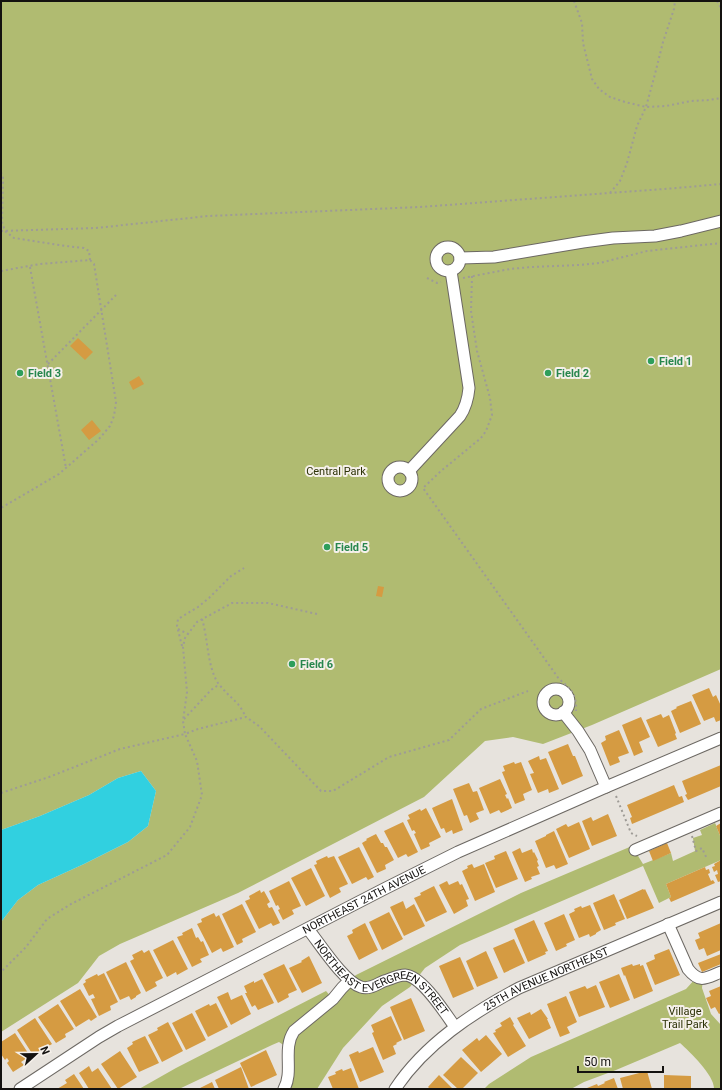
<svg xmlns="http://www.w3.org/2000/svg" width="722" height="1090" viewBox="0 0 722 1090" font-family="Roboto,sans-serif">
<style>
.green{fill:#b0bb71}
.water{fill:#31d0e0}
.building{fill:#d59b42}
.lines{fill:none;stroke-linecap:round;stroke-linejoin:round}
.minor-casing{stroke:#6c6863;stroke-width:13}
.path{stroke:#9e9b96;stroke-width:2;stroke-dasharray:2 3;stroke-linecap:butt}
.minor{stroke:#fff;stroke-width:11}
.leisure-dot{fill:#2e9e5b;stroke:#f5f0ea;stroke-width:1.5}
.labels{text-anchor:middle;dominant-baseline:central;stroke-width:4;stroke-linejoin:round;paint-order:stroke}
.leisure-label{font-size:11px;font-weight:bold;fill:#27864d;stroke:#f5f0ea;text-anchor:start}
.park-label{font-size:11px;fill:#2d3207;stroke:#f5f0ea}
.street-label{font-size:11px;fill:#141210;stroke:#f5f0ea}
</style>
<rect width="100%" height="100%" fill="#e7e3dd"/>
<path class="green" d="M 1,1 L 721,1 L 721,669 L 592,725 L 543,744 L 513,737 L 485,741 L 424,797 L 238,893 L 120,944 L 99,956 L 78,983 L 1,1032 L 1,922 L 18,900 L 38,885 L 84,864 L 128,842 L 148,826 L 156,791 L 141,771 L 118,778 L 89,795 L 40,816 L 1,830 Z
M 715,823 L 716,825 L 716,826 L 721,838 L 721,860 L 666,884 L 671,897 L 659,903 L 643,866 L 460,945 L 425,968 L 410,987 L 382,1006 L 343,1048 L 317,1089 L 284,1089 L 288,1048 L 279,1042 L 272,1045 L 179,1089 L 139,1089 L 176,1068 L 326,991 L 333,999 L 349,981 L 356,975 L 521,893 L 632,846 L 643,864 L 671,853 L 673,861 L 695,851 L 693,838 L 702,835 L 700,830 Z
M 696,978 L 703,979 L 702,988 L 711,1014 L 721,1025 L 721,1089 L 714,1089 C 715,1076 690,1052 680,1043 L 616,1070 L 584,1082 L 571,1089 L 484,1089 L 489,1084 L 531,1057 L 686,989 Z"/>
<path class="water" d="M 141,771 L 156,791 L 148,826 L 128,842 L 84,864 L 38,885 L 18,900 L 1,922 L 1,830 L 40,816 L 89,795 L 118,778 Z"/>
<path class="building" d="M 78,338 L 93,352 L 85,360 L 70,346 Z
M 139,376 L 144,384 L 133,390 L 129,382 Z
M 92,420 L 101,431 L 89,440 L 81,430 Z
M 378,586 L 384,587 L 382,597 L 376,596 Z
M 709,688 L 713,697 L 716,695 L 721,706 L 721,720 L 716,722 L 714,717 L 704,721 L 692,695 Z
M 691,701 L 701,724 L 680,733 L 671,711 L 677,708 L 676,707 Z
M 661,714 L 663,718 L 669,715 L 676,733 L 675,734 L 677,739 L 658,747 L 646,720 Z
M 641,717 L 650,737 L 639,742 L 643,752 L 634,756 L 622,725 Z
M 619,730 L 629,753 L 618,757 L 620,762 L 610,766 L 601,743 L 606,740 L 605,736 Z
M 568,744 L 573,756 L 575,756 L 583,776 L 562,785 L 548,752 Z
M 539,756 L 540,760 L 546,758 L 559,789 L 549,793 L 548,789 L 538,793 L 530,774 L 534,773 L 528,761 Z
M 514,762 L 515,764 L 521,762 L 532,790 L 523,794 L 525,800 L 515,804 L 502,772 L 505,771 L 503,766 Z
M 721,765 L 721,786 L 688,800 L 685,795 L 687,794 L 682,781 Z
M 500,779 L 507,794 L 505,795 L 507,799 L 508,798 L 512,808 L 501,813 L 499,810 L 490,814 L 479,788 Z
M 469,783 L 473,792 L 477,791 L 484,810 L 476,813 L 479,819 L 470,823 L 467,815 L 464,816 L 453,789 Z
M 674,785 L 679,797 L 682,796 L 684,802 L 632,824 L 630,818 L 632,817 L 627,805 Z
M 452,799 L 463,830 L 453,834 L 452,830 L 446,833 L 444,828 L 441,829 L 432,808 Z
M 426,808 L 441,837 L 429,843 L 430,846 L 421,850 L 414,834 L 416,833 L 414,830 L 412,831 L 407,820 L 410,819 L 408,815 L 420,809 L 421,811 Z
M 608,814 L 617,836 L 592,846 L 582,821 L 591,817 L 593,821 Z
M 403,822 L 418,852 L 408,857 L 406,854 L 398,858 L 384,831 Z
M 579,822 L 590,849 L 569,858 L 556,829 L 566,824 L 568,827 Z
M 721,823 L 721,838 L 716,826 Z
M 554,831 L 568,864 L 556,869 L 554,865 L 546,868 L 535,841 L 546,836 L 546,835 Z
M 376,834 L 381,843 L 383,843 L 385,847 L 387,847 L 394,860 L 385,865 L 386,869 L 377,873 L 362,843 L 367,840 L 366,839 Z
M 667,843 L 671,853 L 653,861 L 649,851 Z
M 359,847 L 374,877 L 368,880 L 366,877 L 352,884 L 338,857 Z
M 520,848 L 522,853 L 532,849 L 533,853 L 534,852 L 538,860 L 537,861 L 539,866 L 537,867 L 540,874 L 531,877 L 532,879 L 525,882 L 512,852 Z
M 506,851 L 518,879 L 496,888 L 485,863 L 495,859 L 494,856 Z
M 327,856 L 328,858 L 334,856 L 348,884 L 339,888 L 341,892 L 330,898 L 314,865 L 317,864 L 316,861 Z
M 721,860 L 721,881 L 718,882 L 715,875 L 718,874 L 717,870 L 714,872 L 712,867 L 715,866 L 714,864 Z
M 472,864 L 474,868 L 484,864 L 495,892 L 475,901 L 462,871 L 468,868 L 467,866 Z
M 705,867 L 706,870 L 709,869 L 710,873 L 708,874 L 711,881 L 713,880 L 715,883 L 671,902 L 669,898 L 671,897 L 666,884 Z
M 311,868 L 325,896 L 306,906 L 291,878 Z
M 289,881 L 301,906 L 292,910 L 294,914 L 283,920 L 278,910 L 280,909 L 278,905 L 276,906 L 269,891 Z
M 447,881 L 449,885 L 458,881 L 460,885 L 462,884 L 469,899 L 466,900 L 468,906 L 454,914 L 439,885 Z
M 434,886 L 447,912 L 426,922 L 414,898 L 421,895 L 420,893 Z
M 643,889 L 644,890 L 645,889 L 654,908 L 627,919 L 619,900 Z
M 260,890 L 261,893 L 264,891 L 270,902 L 267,904 L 269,908 L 272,907 L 280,923 L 273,926 L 271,923 L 259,929 L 245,901 L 250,899 L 249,896 Z
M 614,894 L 625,919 L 615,923 L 616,925 L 604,930 L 593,903 Z
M 403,901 L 406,909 L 414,904 L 425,926 L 404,936 L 390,907 Z
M 242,904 L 256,932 L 242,939 L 243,942 L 237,945 L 222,914 Z
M 590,905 L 601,930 L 596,933 L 596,934 L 590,937 L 589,934 L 579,938 L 569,914 L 575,911 L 574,909 L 581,906 L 582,908 Z
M 389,912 L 403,939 L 382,950 L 369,922 Z
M 214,913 L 216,917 L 219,915 L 234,947 L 223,952 L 221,948 L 212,953 L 197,924 L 202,922 L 201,919 Z
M 564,914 L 575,940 L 566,944 L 567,946 L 556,951 L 544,923 Z
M 534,920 L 548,951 L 545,952 L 546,954 L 528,962 L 514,929 Z
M 365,923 L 378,950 L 359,960 L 347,936 L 353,933 L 352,930 Z
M 721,923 L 721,950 L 707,956 L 704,948 L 699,950 L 695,940 L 700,938 L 698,933 Z
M 192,928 L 196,938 L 198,937 L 201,942 L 203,941 L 209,955 L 200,959 L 202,962 L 192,967 L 177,937 L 183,935 L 182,933 Z
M 514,939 L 525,963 L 504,973 L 493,948 Z
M 173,940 L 188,969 L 177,975 L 176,972 L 167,977 L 153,950 Z
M 669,949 L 680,975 L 655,985 L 646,963 L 655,959 L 654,955 Z
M 142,950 L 144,953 L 149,950 L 163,978 L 155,982 L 157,986 L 146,992 L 130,961 L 134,959 L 132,955 Z
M 486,951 L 498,978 L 477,987 L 466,961 Z
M 721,954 L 721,964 L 702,972 L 698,963 Z
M 309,956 L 322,983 L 302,993 L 289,968 L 302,962 L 301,961 Z
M 460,957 L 474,989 L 453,998 L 439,966 Z
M 126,962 L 141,993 L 136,996 L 136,997 L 131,1000 L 129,996 L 120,1000 L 106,972 Z
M 284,964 L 297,990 L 288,994 L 289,997 L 278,1003 L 263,974 Z
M 632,964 L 633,966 L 640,964 L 640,966 L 643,965 L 653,991 L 634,999 L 625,975 L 624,976 L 621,968 Z
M 104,973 L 118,1002 L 110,1006 L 111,1010 L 99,1016 L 91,999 L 95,998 L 93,994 L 89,996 L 83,984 L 86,982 L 85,980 L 97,974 L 98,976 Z
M 619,974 L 630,1000 L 610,1008 L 599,982 Z
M 262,979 L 274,1003 L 258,1010 L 255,1005 L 252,1007 L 245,993 L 247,993 L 244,986 L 254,981 L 254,983 Z
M 596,985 L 605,1007 L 579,1017 L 569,992 L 585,986 L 587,989 Z
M 721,986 L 721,1013 L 719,1014 L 715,1007 L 711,1009 L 706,998 L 711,996 L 709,991 Z
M 80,989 L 97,1017 L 91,1021 L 89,1019 L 76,1027 L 60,1001 Z
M 228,992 L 231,1000 L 242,995 L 251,1014 L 231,1025 L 217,997 Z
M 566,996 L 577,1022 L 567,1027 L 570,1033 L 560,1037 L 547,1004 Z
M 411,998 L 425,1031 L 404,1040 L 390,1007 Z
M 216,1003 L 228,1027 L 208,1037 L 195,1011 L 209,1004 L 210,1006 Z
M 58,1004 L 74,1029 L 65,1034 L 66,1037 L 56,1043 L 38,1017 Z
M 541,1009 L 548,1019 L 547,1019 L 551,1028 L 529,1039 L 517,1018 L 530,1012 L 531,1015 Z
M 192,1013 L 206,1040 L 186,1050 L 172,1023 Z
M 391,1016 L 402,1040 L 396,1043 L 397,1044 L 393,1046 L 396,1054 L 383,1060 L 372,1033 L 374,1032 L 371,1025 Z
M 510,1017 L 514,1024 L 513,1025 L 526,1046 L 508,1057 L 493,1033 L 496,1032 L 495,1030 L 502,1026 L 500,1023 Z
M 35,1018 L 52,1044 L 47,1047 L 48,1049 L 43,1052 L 42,1050 L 33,1055 L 17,1030 Z
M 168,1022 L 183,1051 L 162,1062 L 148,1035 L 158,1030 L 157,1028 Z
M 15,1033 L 30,1056 L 21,1062 L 24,1065 L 13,1072 L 7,1063 L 9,1061 L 7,1058 L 5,1060 L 1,1054 L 1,1042 Z
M 486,1035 L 502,1054 L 481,1072 L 462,1050 L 477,1038 L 479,1041 Z
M 145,1036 L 159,1063 L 139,1072 L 127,1048 L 133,1044 L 132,1042 Z
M 373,1047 L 384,1072 L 360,1082 L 349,1055 L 358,1051 L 359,1053 Z
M 266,1050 L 277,1075 L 251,1087 L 240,1063 Z
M 120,1051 L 137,1077 L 118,1089 L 101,1064 Z
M 461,1057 L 478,1073 L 462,1089 L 458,1089 L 443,1075 Z
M 89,1066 L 92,1072 L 98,1068 L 112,1089 L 89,1089 L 79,1073 Z
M 241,1067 L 249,1089 L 219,1089 L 215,1080 Z
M 351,1068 L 359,1089 L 333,1089 L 328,1077 L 336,1074 L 335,1072 L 342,1069 L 343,1071 Z
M 647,1071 L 652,1089 L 623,1089 L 620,1078 Z
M 74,1074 L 84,1089 L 57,1089 L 67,1083 L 65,1080 Z
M 439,1075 L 453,1089 L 430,1089 L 428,1087 Z
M 664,1075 L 691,1076 L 691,1089 L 664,1089 Z
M 614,1078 L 618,1089 L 588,1089 L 587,1088 L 597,1084 L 598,1086 L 605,1083 L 604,1082 Z
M 212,1082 L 215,1089 L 198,1089 Z"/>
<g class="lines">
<g class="minor-casing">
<g id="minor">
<circle cx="448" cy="259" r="12"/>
<path d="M 460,258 L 494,257 L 583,242 L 613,238 L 655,236 L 681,231 L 721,221"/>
<circle cx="400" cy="479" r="12"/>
<path d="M 409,471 L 460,416 C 466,407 468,399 469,388 L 451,271"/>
<circle cx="556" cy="702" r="13"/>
<path d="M 563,712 L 578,731 L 590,750 L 606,787"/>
<path d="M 635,850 L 721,813"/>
<path d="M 668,924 L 688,969 C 700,984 706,978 721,972"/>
<path id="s1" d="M 308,929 C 320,944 344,982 361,987 C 369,990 377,984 384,981 C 391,979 398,975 405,975 C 422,976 445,1013 455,1027"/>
<path id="s2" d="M 20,1089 L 99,1037 L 118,1026 L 386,888 L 458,852 L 606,787 L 721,738"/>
<path d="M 284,1089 C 294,1071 282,1049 294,1031 L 333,999 L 342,988 L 349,981"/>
<path id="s3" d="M 395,1089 C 425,1044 472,1013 519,988 L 721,902"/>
</g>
</g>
<path class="path" d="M 574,1 L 582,23 L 583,43 L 592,79 L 599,89 L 610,97 L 625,102 L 646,107 L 666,106 L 691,101 L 709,100 L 721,98
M 717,1 L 721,8
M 1,172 L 3,178 L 2,222 L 5,231 L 14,238 L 66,246 L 84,248 L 89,251 L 90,260
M 610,193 L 620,181 L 627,163 L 637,126 L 646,107 L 655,74 L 663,42 L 674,9 L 675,1
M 1,231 L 96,228 L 208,216 L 420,207 L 677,188 L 721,184
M 30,267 L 66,468
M 1,271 L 40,264 L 90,260 L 94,264 L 116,402 L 114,416 L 110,426 L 99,439 L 59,474 L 1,508
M 472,276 L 471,311 L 477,351 L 490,398 L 492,415 L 486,431 L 481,438 L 441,471 L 423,488 L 559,679 C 571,689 577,694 576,711
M 427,278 L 437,283 L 441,282
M 463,278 L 510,269 L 531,267 L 580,265 L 600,263 L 647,251 L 721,243
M 48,364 L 116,295
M 317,614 L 268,603 L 232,603 L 197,622 L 185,638 L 183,647 L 187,692 L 183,721 L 185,734 L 198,729 L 246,717 L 259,726 L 321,791 L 333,791 L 389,757 L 449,740 L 481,709 L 528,691
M 202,619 C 208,638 207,666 218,683 C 224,691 231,697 238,704 C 241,708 244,713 246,717
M 178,629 L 188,634
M 182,646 L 177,626 L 178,619 L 198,607 L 209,598 L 231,576 L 244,568
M 184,719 L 211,690 L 217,686 L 220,686
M 1,793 L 49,777 L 120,749 L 185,734 L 197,761 L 202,795 L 190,827 L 167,855 L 71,904 L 47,919 L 26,947 L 1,972
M 616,796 L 631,833 L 637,836
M 692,836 L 696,851 L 702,848 L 707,859"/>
<use href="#minor" class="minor"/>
</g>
<g class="leisure-dot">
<circle cx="651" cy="361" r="4"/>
<circle cx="20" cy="373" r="4"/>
<circle cx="548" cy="373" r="4"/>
<circle cx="327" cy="547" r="4"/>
<circle cx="292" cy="664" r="4"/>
</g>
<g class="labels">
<g class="leisure-label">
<text x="659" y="361">Field 1</text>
<text x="28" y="373">Field 3</text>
<text x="556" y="373">Field 2</text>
<text x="335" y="547">Field 5</text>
<text x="300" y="664">Field 6</text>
</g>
<g class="park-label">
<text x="336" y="471">Central Park</text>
<text x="685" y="1011">Village<tspan x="685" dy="13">Trail Park</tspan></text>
</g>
<g class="street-label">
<text stroke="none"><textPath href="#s2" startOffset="393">NORTHEAST 24TH AVENUE</textPath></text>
<text stroke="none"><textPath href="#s1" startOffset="99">NORTHEAST EVERGREEN STREET</textPath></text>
<text stroke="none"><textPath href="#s3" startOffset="190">25TH AVENUE NORTHEAST</textPath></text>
</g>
</g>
<rect width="722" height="1090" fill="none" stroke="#141210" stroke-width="4"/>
<g transform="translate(36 1054) rotate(68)" stroke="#f5f0ea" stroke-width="3" paint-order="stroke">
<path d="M0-3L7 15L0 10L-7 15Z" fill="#141210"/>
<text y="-6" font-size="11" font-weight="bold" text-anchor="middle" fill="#141210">N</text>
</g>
<path d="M578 1066v6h85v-6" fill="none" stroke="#141210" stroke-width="2"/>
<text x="584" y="1066" font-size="12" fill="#141210" stroke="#f5f0ea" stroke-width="3" paint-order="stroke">50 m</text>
</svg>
